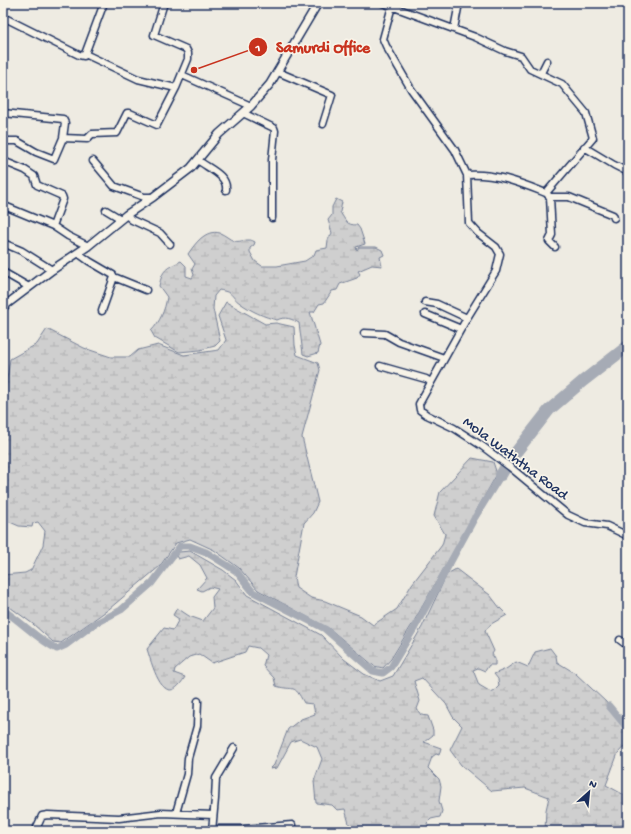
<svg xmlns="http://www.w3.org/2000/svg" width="631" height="834" viewBox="0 0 631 834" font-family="'Gochi Hand',sans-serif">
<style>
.wetland{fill:url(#wetland-marsh);stroke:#757f96}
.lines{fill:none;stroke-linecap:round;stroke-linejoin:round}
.canal{stroke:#a6abb5;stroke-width:7}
.river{stroke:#a6abb5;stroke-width:12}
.minor-casing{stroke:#1b2f5e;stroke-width:9}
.tertiary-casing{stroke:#1b2f5e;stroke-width:10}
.minor{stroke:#f7f3e8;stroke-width:6}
.tertiary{stroke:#f7f3e8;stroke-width:7}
.labels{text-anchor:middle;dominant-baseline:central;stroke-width:3.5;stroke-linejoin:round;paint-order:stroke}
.street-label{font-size:15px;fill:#1b2f5e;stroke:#f7f3e8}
.leader{fill:none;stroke:#c8321e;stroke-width:1.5}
.callout-dot{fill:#c8321e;stroke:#f7f3e8;stroke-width:1.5}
.mark-label{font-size:12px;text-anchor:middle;font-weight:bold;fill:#fff}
.callout-label{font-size:16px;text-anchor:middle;font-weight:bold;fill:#c8321e;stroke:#f7f3e8;stroke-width:3.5;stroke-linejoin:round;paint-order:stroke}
</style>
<defs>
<pattern id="wetland-marsh" width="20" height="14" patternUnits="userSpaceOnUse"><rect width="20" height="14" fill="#cfcfcf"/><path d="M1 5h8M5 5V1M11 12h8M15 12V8" fill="none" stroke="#b1b2b4"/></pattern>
</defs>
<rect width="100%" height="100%" fill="#eeebe2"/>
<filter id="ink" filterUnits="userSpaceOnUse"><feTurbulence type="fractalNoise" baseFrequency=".025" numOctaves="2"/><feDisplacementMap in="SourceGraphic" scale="8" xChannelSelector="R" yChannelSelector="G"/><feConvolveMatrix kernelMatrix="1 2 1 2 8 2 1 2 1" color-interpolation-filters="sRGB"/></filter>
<g filter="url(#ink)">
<path class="wetland" d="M 336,199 L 342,202 L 340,212 C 346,221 346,225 357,225 L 360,229 L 365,244 L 356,247 L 357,250 L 359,247 L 376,247 L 382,250 L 384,255 L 380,257 L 382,266 L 372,265 L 358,271 L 360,274 L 357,278 L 340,284 L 337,290 L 332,291 L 324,303 L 319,304 L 314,312 L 310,312 L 320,345 L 318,353 L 308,356 L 303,354 L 299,323 C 292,319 285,316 277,320 C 264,317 251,311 240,303 C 229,295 235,293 219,290 L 214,296 L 213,309 L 220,341 L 215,346 L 200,350 L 179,352 L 155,338 L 151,331 C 160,322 165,310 167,297 L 159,286 C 163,269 165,269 181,261 L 186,266 L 186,276 L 192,278 L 194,275 L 192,269 L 195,264 L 188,254 C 195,244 205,229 220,233 C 225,235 229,239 234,241 C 241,243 248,237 255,242 L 254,245 L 250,248 L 250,252 L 255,261 L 262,266 L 277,266 L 305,261 L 314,255 L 316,250 L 327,248 L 328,240 L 332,233 L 328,220 L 332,215 L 332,207 Z
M 226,302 L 265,324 L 276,323 L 294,327 L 295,345 L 297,355 L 318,363 L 320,370 L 302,437 L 318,502 L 313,513 L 304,523 L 294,577 L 296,588 L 311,598 L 325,601 L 361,616 L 373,625 L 397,609 L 412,584 L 442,545 L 445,534 L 434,516 L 440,492 L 472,458 L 493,462 L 497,474 L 413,623 L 391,659 L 383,668 L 374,666 L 330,629 L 258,590 L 239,568 L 214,550 L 190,539 L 176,543 L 160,566 L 109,609 L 61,643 L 53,642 L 33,624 L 3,602 L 3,575 L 25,573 L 31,570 L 43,545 L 45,531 L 38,522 L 33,523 L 32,527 L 19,526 L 3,519 C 3,465 1,412 10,359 L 37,344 L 47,329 L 84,348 L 111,357 L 130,357 L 138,350 L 158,345 L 184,355 L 219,350 L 226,340 L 218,316 Z
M 190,551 L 223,570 L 236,580 L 247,595 L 321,635 L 344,659 L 364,674 L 380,681 L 393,676 L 422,627 L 447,574 L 456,569 L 490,595 L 500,608 L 507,615 L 491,624 L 485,631 L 494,651 L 492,654 L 495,659 L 495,665 L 489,665 L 485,671 L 478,668 L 473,670 L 479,685 L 491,692 L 495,690 L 499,686 L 498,679 L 494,674 L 506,669 L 516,662 L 528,667 L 535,652 L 550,648 L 556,656 L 557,662 L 575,673 L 606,702 L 628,733 L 628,742 L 618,753 L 606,785 L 628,797 L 628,822 L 615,828 L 615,831 L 545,830 L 546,810 L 549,797 L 525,788 L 492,791 L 461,765 L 450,750 L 462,726 L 453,717 L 446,704 L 422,678 L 414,681 L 420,701 L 417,709 L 421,715 L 428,716 L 433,730 L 433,735 L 424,742 L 441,748 L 439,755 L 436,754 L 432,757 L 428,768 L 439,779 L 441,786 L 439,801 L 442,811 L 440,817 L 431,819 L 427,823 L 429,831 L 351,831 L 345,809 L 337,810 L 332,805 L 316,803 L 314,781 L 322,759 L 317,747 L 300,739 L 291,742 L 277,768 L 270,769 L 274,765 L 288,729 L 301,719 L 315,714 L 313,704 L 304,703 C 293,682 295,692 276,686 L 274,678 L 263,666 L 266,655 L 258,648 L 248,646 L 245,652 L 212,663 L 199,654 L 189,657 L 175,669 L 174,673 L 185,677 C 164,712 153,667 147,649 L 164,628 L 173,630 L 179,619 L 173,615 L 177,608 L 189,616 L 203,621 L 213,608 L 212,597 L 218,589 L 210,587 L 202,591 L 197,589 L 207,578 L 200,565 L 189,556 L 178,559 L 176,556 L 179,552 Z"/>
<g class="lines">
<path class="canal" d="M 3,610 C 22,622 37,639 57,649 L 66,645 L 94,624 L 121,610 L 152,583 L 180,546 L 190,546 L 206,552 L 236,571 L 253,592 L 325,629 L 373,671 L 383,673 L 391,667 L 414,629 L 474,519 L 501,475
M 609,706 L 628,729"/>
<path class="river" d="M 501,475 L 509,461 L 549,410 L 583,381 L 628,346"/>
<g class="minor-casing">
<path id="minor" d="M 383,3 L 475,37 L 505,51 L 521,56 L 530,69 L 562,84 L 586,113 L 593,138 L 546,193
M 392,6 L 383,39 L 386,46 L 411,89 L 455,150 L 467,175 L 469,223 L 478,233 L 496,247 L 500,254 L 496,271 L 467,318 L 419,404 L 420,410 L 427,415 L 454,428 L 482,446 L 510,467 L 568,515 L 585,523 L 607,526 L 628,536
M 3,17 L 79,55 L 84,56 L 85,54 L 104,3
M 454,29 L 459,3
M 85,54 L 138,79 L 176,88
M 278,72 L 332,95 L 323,124
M 541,73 L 547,61
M 182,75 L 251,106
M 3,113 L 63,119 L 65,123 L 63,138 L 87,139 L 92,134 L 117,133 L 127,113 L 130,113 L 157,125 L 176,88 L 188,59 L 188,53 L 186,49 L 154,35 L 164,3
M 243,113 L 274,128 L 275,131 L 272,160 L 272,218
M 7,141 L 17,141 L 36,152 L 54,159 L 63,138
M 584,147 L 614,165 L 628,172
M 198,160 C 207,168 228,175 226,190
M 3,161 L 25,170 L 34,176 L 37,185 L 62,196 L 63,199 L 53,226 L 68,236 L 88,246
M 93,161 L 114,186 L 144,197 L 153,197
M 467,175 C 496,173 520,183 546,193 L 550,197 L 552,235 L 549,241 L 555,247
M 550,197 L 569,197 L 613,215 L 614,218
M 7,207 L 53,226
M 106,210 L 121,219
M 126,215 L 132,220 L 160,233 L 170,244
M 3,243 L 22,251 L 52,270
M 78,253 L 89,261 L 113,275 L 114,277 L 102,311
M 3,272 L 29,287
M 114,277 L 146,290
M 425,302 L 437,304 L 467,318
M 425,314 L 461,329
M 364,333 L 385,334 L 399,342 L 444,358
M 380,366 L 426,379 L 431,382
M 620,640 L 628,646
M 176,813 L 187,774 L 188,758 L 197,726 L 198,701
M 212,829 L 242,829 L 292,825
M 39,831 L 37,827 L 42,816 L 48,815 L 119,818 L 161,813 L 213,815
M 212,831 L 215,799 L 216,778 L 234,748"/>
</g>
<g class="tertiary-casing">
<path id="tertiary" d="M 3,307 L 52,270 L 88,246 L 126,215 L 153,197 L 191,168 L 219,134 L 251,106 L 270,84 L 318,3"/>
</g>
<use href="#minor" class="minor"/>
<use href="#tertiary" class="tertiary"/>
</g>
</g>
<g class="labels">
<g class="street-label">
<text transform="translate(515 459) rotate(37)">Mola Waththa Road</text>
</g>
</g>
<path class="leader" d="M194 70L258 47"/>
<g class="callout-dot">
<circle cx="194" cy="70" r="4"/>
<circle cx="258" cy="47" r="10"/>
</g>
<g class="mark-label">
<text x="258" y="51">1</text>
</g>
<g class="callout-label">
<text x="323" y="52">Samurdi Office</text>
</g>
<rect width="631" height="834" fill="none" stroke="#f7f3e8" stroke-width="16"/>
<rect x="8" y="8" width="615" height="818" fill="none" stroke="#1b2f5e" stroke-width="1.5" filter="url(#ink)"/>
<g transform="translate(589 792) rotate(27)" stroke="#f7f3e8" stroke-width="3" paint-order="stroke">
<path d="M0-3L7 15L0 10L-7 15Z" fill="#1b2f5e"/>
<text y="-6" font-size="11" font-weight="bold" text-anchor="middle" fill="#1b2f5e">N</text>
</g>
</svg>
